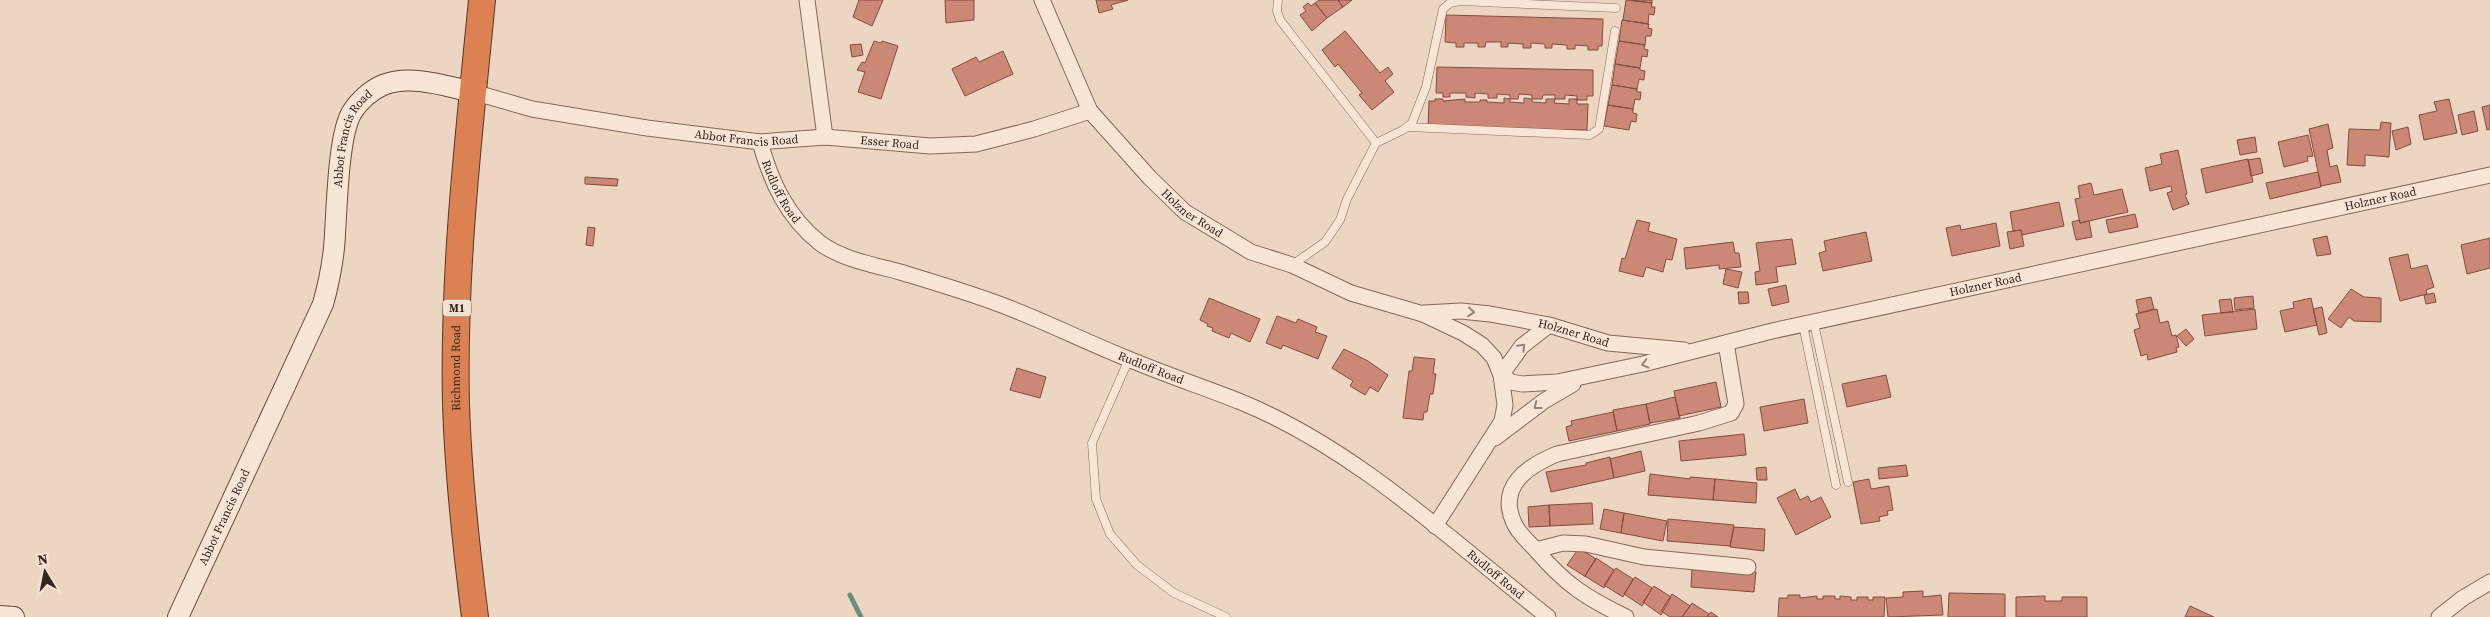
<svg xmlns="http://www.w3.org/2000/svg" width="2490" height="617" viewBox="0 0 2490 617" font-family="'Source Serif 4',serif">
<style>
.lines{fill:none;stroke-linecap:round;stroke-linejoin:round}
.stream{stroke:#6b8d7d;stroke-width:5}
.building{fill:#cb8877;stroke:#854b3f}
.lane-casing{stroke:#866759;stroke-width:9}
.street-casing{stroke:#866759;stroke-width:17}
.secondary-casing{stroke:#68493c;stroke-width:22}
.highway-casing{stroke:#54372d;stroke-width:28}
.lane{stroke:#f8e5d4;stroke-width:8}
.street{stroke:#f8e5d4;stroke-width:15}
.secondary{stroke:#f8e5d4;stroke-width:20}
.highway{stroke:#dc8152;stroke-width:26}
.oneway{stroke:#978478}
.labels{text-anchor:middle;dominant-baseline:central;stroke-width:4;stroke-linejoin:round;paint-order:stroke}
.shield{fill:#f5e2d1;stroke:#6f5d53;stroke-width:1}
.shield-label{font-size:11px;font-weight:bold;fill:#36241d}
.street-label{font-size:12px;fill:#36241d;stroke:#f5e2d1}
</style>
<rect width="100%" height="100%" fill="#edd6c1"/>
<g class="lines">
<path class="stream" d="M 850,595 L 861,617"/>
</g>
<path class="building" d="M 859,0 L 883,0 L 872,26 L 853,17 Z
M 945,0 L 974,0 L 974,20 L 946,23 Z
M 1096,0 L 1128,0 L 1111,5 L 1113,9 L 1099,13 Z
M 1319,0 L 1338,0 L 1343,7 L 1327,18 L 1315,3 Z
M 1338,0 L 1352,0 L 1343,7 Z
M 1626,0 L 1652,3 L 1651,7 L 1655,7 L 1654,15 L 1649,14 L 1648,24 L 1623,20 Z
M 1632,0 L 1652,0 L 1652,3 Z
M 1308,3 L 1311,6 L 1315,3 L 1327,18 L 1312,31 L 1300,15 L 1306,11 L 1303,7 Z
M 1446,15 L 1603,19 L 1602,46 L 1598,46 L 1598,50 L 1588,50 L 1588,46 L 1575,45 L 1575,49 L 1567,49 L 1567,45 L 1552,44 L 1552,48 L 1545,48 L 1545,44 L 1531,43 L 1531,48 L 1523,48 L 1523,44 L 1508,43 L 1508,47 L 1501,47 L 1501,42 L 1486,42 L 1485,47 L 1478,47 L 1478,43 L 1464,43 L 1464,47 L 1456,47 L 1456,43 L 1445,42 Z
M 1622,20 L 1649,24 L 1648,28 L 1652,29 L 1651,36 L 1646,36 L 1645,45 L 1619,41 Z
M 1345,31 L 1380,73 L 1388,67 L 1393,74 L 1385,81 L 1394,92 L 1372,110 L 1359,95 L 1362,93 L 1338,64 L 1335,67 L 1322,50 Z
M 874,41 L 881,43 L 882,41 L 898,46 L 881,99 L 858,92 L 865,72 L 857,70 L 862,62 L 865,63 Z
M 1619,41 L 1645,45 L 1644,49 L 1648,50 L 1647,57 L 1642,56 L 1640,68 L 1615,64 Z
M 861,44 L 863,55 L 852,57 L 850,45 Z
M 1003,51 L 1013,74 L 965,96 L 952,69 L 976,57 L 979,62 Z
M 1615,64 L 1640,68 L 1640,70 L 1645,71 L 1644,80 L 1639,79 L 1637,89 L 1612,85 Z
M 1437,67 L 1593,70 L 1593,96 L 1587,96 L 1587,100 L 1577,100 L 1577,96 L 1565,95 L 1565,99 L 1555,99 L 1555,95 L 1543,95 L 1542,99 L 1532,99 L 1532,95 L 1519,94 L 1518,99 L 1510,99 L 1510,95 L 1497,94 L 1497,98 L 1488,98 L 1488,94 L 1475,93 L 1475,98 L 1466,97 L 1466,93 L 1450,93 L 1450,97 L 1443,97 L 1443,93 L 1436,93 Z
M 1612,85 L 1637,89 L 1637,92 L 1641,92 L 1640,100 L 1635,99 L 1633,109 L 1608,105 Z
M 1504,98 L 1510,99 L 1510,102 L 1524,103 L 1524,98 L 1532,99 L 1532,102 L 1546,103 L 1546,99 L 1555,99 L 1554,103 L 1569,104 L 1569,99 L 1577,99 L 1577,104 L 1588,104 L 1587,130 L 1428,127 L 1429,101 L 1435,101 L 1435,99 L 1443,99 L 1443,101 L 1465,99 L 1465,102 L 1480,102 L 1480,100 L 1487,100 L 1487,102 L 1504,103 Z
M 2449,99 L 2457,133 L 2424,140 L 2419,115 L 2437,111 L 2434,102 Z
M 1608,105 L 1633,109 L 1633,113 L 1637,114 L 1636,122 L 1631,121 L 1629,130 L 1604,126 Z
M 2490,105 L 2490,129 L 2487,130 L 2482,107 Z
M 2474,111 L 2478,131 L 2462,135 L 2458,115 Z
M 2381,122 L 2391,123 L 2389,157 L 2365,155 L 2365,166 L 2347,165 L 2349,129 L 2380,130 Z
M 2328,124 L 2333,148 L 2327,150 L 2330,167 L 2337,165 L 2341,182 L 2321,186 L 2309,129 Z
M 2408,127 L 2411,144 L 2396,150 L 2392,131 Z
M 2308,135 L 2313,156 L 2307,157 L 2308,161 L 2284,167 L 2278,142 Z
M 2255,137 L 2257,152 L 2240,155 L 2237,140 Z
M 2178,150 L 2187,194 L 2185,195 L 2189,204 L 2173,210 L 2167,193 L 2172,191 L 2171,186 L 2150,191 L 2145,168 L 2162,164 L 2160,154 Z
M 2260,158 L 2263,173 L 2251,176 L 2248,160 Z
M 2248,159 L 2253,182 L 2206,193 L 2201,169 Z
M 2318,172 L 2321,187 L 2270,199 L 2266,183 Z
M 585,177 L 618,179 L 617,186 L 585,184 Z
M 2091,183 L 2094,195 L 2122,189 L 2128,212 L 2080,223 L 2075,199 L 2080,198 L 2078,186 Z
M 2059,202 L 2064,226 L 2022,235 L 2021,230 L 2013,231 L 2010,212 Z
M 2135,214 L 2138,227 L 2109,233 L 2106,220 Z
M 1637,220 L 1650,223 L 1648,231 L 1677,239 L 1672,260 L 1666,259 L 1663,272 L 1646,267 L 1643,277 L 1619,271 L 1622,258 L 1625,259 Z
M 2079,220 L 2080,223 L 2089,221 L 2092,237 L 2076,240 L 2072,222 Z
M 1996,223 L 2000,246 L 1952,256 L 1946,228 L 1960,225 L 1961,230 Z
M 588,227 L 595,228 L 593,246 L 586,245 Z
M 2021,230 L 2024,246 L 2010,249 L 2007,232 Z
M 1866,232 L 1872,261 L 1823,271 L 1819,253 L 1826,251 L 1824,241 Z
M 2327,236 L 2331,254 L 2317,256 L 2313,239 Z
M 2490,238 L 2490,268 L 2467,274 L 2461,245 Z
M 1792,239 L 1796,264 L 1776,267 L 1778,282 L 1756,285 L 1755,272 L 1760,271 L 1756,243 Z
M 1733,242 L 1735,253 L 1739,253 L 1741,267 L 1719,269 L 1719,265 L 1686,269 L 1684,248 Z
M 2408,254 L 2411,269 L 2427,265 L 2434,287 L 2426,290 L 2427,294 L 2400,301 L 2389,258 Z
M 1726,269 L 1742,272 L 1738,288 L 1723,284 Z
M 1786,285 L 1789,302 L 1772,306 L 1768,289 Z
M 2351,289 L 2364,297 L 2381,298 L 2381,322 L 2354,321 L 2349,317 L 2341,328 L 2328,319 Z
M 1738,292 L 1748,292 L 1749,303 L 1739,304 Z
M 2434,293 L 2436,302 L 2426,304 L 2424,295 Z
M 2253,296 L 2254,308 L 2235,310 L 2234,298 Z
M 2151,297 L 2154,309 L 2139,313 L 2136,300 Z
M 1209,298 L 1260,319 L 1250,342 L 1231,333 L 1229,338 L 1212,331 L 1213,328 L 1207,326 L 1208,324 L 1200,320 Z
M 2311,298 L 2317,325 L 2285,332 L 2280,311 L 2294,308 L 2293,302 Z
M 2231,299 L 2233,312 L 2221,313 L 2219,300 Z
M 2322,307 L 2327,333 L 2319,335 L 2313,309 Z
M 2157,309 L 2160,323 L 2168,321 L 2172,336 L 2176,335 L 2179,347 L 2176,348 L 2177,352 L 2148,360 L 2147,354 L 2141,356 L 2134,330 L 2140,328 L 2136,314 Z
M 2255,309 L 2257,329 L 2205,336 L 2202,315 Z
M 1277,316 L 1296,323 L 1298,319 L 1317,327 L 1315,332 L 1327,336 L 1318,359 L 1283,345 L 1281,349 L 1266,343 Z
M 2186,329 L 2194,339 L 2186,346 L 2177,336 Z
M 1344,349 L 1368,361 L 1388,375 L 1378,392 L 1370,387 L 1365,395 L 1350,386 L 1353,381 L 1332,368 Z
M 1414,357 L 1435,359 L 1433,374 L 1436,374 L 1433,394 L 1430,394 L 1427,412 L 1424,412 L 1423,420 L 1403,418 L 1409,371 L 1412,371 Z
M 1017,368 L 1046,377 L 1040,398 L 1010,390 Z
M 1886,375 L 1891,397 L 1847,407 L 1842,384 Z
M 1716,382 L 1721,407 L 1679,416 L 1674,391 Z
M 1675,397 L 1680,418 L 1650,423 L 1646,404 Z
M 1804,399 L 1808,423 L 1764,431 L 1760,407 Z
M 1646,404 L 1650,424 L 1617,431 L 1613,410 Z
M 1613,412 L 1617,431 L 1569,441 L 1566,427 L 1572,425 L 1571,421 Z
M 1744,434 L 1746,455 L 1681,461 L 1679,441 Z
M 1641,451 L 1645,471 L 1614,478 L 1610,459 Z
M 1610,457 L 1614,478 L 1551,492 L 1546,472 L 1586,465 L 1586,463 Z
M 1906,465 L 1908,476 L 1879,479 L 1878,468 Z
M 1766,467 L 1767,480 L 1757,480 L 1756,468 Z
M 1650,474 L 1690,479 L 1690,477 L 1715,479 L 1713,500 L 1648,495 Z
M 1715,479 L 1757,483 L 1756,503 L 1713,500 Z
M 1869,479 L 1871,489 L 1889,486 L 1893,510 L 1887,511 L 1888,515 L 1879,517 L 1880,521 L 1861,524 L 1853,482 Z
M 1795,489 L 1800,500 L 1808,496 L 1811,502 L 1821,497 L 1831,517 L 1796,535 L 1777,498 Z
M 1592,503 L 1593,524 L 1550,526 L 1549,505 Z
M 1549,505 L 1550,526 L 1529,527 L 1528,507 Z
M 1604,509 L 1624,513 L 1621,533 L 1600,529 Z
M 1624,513 L 1667,521 L 1663,541 L 1621,533 Z
M 1668,519 L 1734,525 L 1730,546 L 1667,541 Z
M 1734,527 L 1765,529 L 1764,551 L 1730,547 Z
M 1579,548 L 1596,559 L 1585,576 L 1586,577 L 1567,565 Z
M 1596,558 L 1614,570 L 1604,588 L 1585,576 Z
M 1616,568 L 1633,579 L 1623,597 L 1604,585 Z
M 1692,568 L 1756,572 L 1754,592 L 1691,587 Z
M 1635,577 L 1652,588 L 1642,606 L 1624,594 Z
M 1654,586 L 1671,597 L 1661,615 L 1643,602 Z
M 1923,591 L 1923,597 L 1941,595 L 1943,615 L 1888,617 L 1886,598 L 1903,597 L 1903,592 Z
M 1949,593 L 2005,594 L 2005,617 L 1948,617 Z
M 1672,594 L 1690,606 L 1682,617 L 1670,617 L 1661,611 Z
M 1788,595 L 1800,595 L 1800,598 L 1817,596 L 1817,599 L 1823,599 L 1823,596 L 1835,596 L 1835,599 L 1840,599 L 1840,596 L 1851,597 L 1851,600 L 1857,600 L 1857,597 L 1868,597 L 1868,600 L 1873,600 L 1873,597 L 1885,597 L 1884,617 L 1778,617 L 1779,598 L 1788,598 Z
M 2045,596 L 2045,601 L 2062,601 L 2062,597 L 2087,597 L 2087,617 L 2016,617 L 2016,597 Z
M 1692,603 L 1709,614 L 1707,617 L 1682,617 Z
M 2190,606 L 2214,617 L 2185,617 Z
M 1711,612 L 1718,617 L 1707,617 Z"/>
<g class="lines">
<g class="lane-casing">
<path id="lane" d="M 1278,0 L 1277,11 L 1280,20 L 1376,143
M 1408,127 L 1590,135 L 1599,129 L 1615,31
M 1292,265 L 1325,242 L 1340,220 L 1347,199 L 1376,143 L 1403,130 L 1412,123 L 1426,87 L 1443,9 L 1450,3 L 1460,1 L 1616,8
M 1814,323 L 1848,482
M 1803,325 L 1836,485
M 1129,359 L 1092,443 L 1096,499 L 1110,534 L 1137,565 L 1174,593 L 1226,617"/>
</g>
<g class="street-casing">
<g id="street">
<path d="M 807,0 L 825,137"/>
<path id="s1" d="M 1042,0 L 1090,111 L 1150,178 L 1185,212 L 1251,252 L 1292,265 L 1351,293 L 1423,314 L 1463,333 L 1482,345 L 1494,358 L 1501,375 L 1505,405 L 1502,421 L 1435,526"/>
<path id="s2" d="M 473,92 L 532,109 L 647,128 L 760,142 L 825,137 L 930,146 L 976,144 L 1034,129 L 1090,111"/>
<path id="s3" d="M 760,142 C 771,182 787,217 820,243 C 841,259 874,265 900,272 C 933,282 967,292 999,304 C 1042,320 1084,341 1126,358 C 1164,374 1203,387 1241,402 C 1356,449 1452,541 1548,617"/>
<path id="s4" d="M 1424,313 L 1461,311 L 1490,314 L 1549,325 L 1608,343 L 1684,350"/>
<path d="M 1726,343 L 1736,404 L 1731,413 L 1699,423 L 1557,454 C 1528,466 1497,486 1514,523 C 1518,533 1529,542 1536,550 L 1563,543 L 1586,544 L 1644,557 L 1748,567"/>
<path id="s5" d="M 1501,375 L 1511,382 L 1522,384 L 1557,382 L 1643,364 L 1772,331 L 2490,175"/>
<path d="M 1501,375 L 1522,346 L 1549,325"/>
<path d="M 1495,438 L 1544,401 L 1573,384"/>
<path d="M 1536,550 C 1565,584 1586,598 1626,617"/>
<path d="M 2439,617 L 2463,598 L 2490,582"/>
</g>
</g>
<g class="secondary-casing">
<g id="secondary">
<path d="M 0,616 L 14,617"/>
<path id="s6" d="M 178,617 L 323,304 C 328,286 332,267 334,248 C 337,216 337,137 352,112 C 359,101 371,90 383,85 C 411,74 445,86 473,92"/>
</g>
</g>
<g class="highway-casing">
<g id="highway">
<path id="s7" d="M 475,617 C 466,546 458,474 456,403 C 453,268 469,134 482,0"/>
</g>
</g>
<use href="#lane" class="lane"/>
<use href="#street" class="street"/>
<use href="#secondary" class="secondary"/>
<use href="#highway" class="highway"/>
</g>
<defs><path id="oneway-chevron" d="M-2-3.5L2.5 0L-2 3.5" fill="none" stroke-width="1.6" stroke-linecap="round" stroke-linejoin="round" transform="scale(1.25)"/></defs>
<g class="oneway">
<use href="#oneway-chevron" transform="translate(1471 312) rotate(6)"/>
<use href="#oneway-chevron" transform="translate(1522 347) rotate(-47)"/>
<use href="#oneway-chevron" transform="translate(1645 364) rotate(166)"/>
<use href="#oneway-chevron" transform="translate(1537 406) rotate(143)"/>
</g>
<g class="labels">
<rect class="shield" x="443" y="299.5" width="28" height="17" rx="4"/>
<g class="shield-label">
<text x="457" y="308">M1</text>
</g>
<g class="street-label">
<text stroke="none"><textPath href="#s2" startOffset="278">Abbot Francis Road</textPath></text>
<text stroke="none"><textPath href="#s6" startOffset="515">Abbot Francis Road</textPath></text>
<text stroke="none"><textPath href="#s2" startOffset="422">Esser Road</textPath></text>
<text stroke="none"><textPath href="#s3" startOffset="54">Rudloff Road</textPath></text>
<text stroke="none"><textPath href="#s5" startOffset="902">Holzner Road</textPath></text>
<text stroke="none"><textPath href="#s1" startOffset="266">Holzner Road</textPath></text>
<text stroke="none"><textPath href="#s5" startOffset="498">Holzner Road</textPath></text>
<text stroke="none"><textPath href="#s4" startOffset="152">Holzner Road</textPath></text>
<text stroke="none"><textPath href="#s3" startOffset="474">Rudloff Road</textPath></text>
<text stroke="none"><textPath href="#s7" startOffset="250">Richmond Road</textPath></text>
<text stroke="none"><textPath href="#s6" startOffset="110">Abbot Francis Road</textPath></text>
<text stroke="none"><textPath href="#s3" startOffset="879">Rudloff Road</textPath></text>
</g>
</g>
<g transform="translate(45 572) rotate(350)" stroke="#f5e2d1" stroke-width="4" paint-order="stroke">
<path d="M0-4L9 19L0 12L-9 19Z" fill="#36241d"/>
<text y="-8" font-size="14" font-weight="bold" text-anchor="middle" fill="#36241d">N</text>
</g>
</svg>
